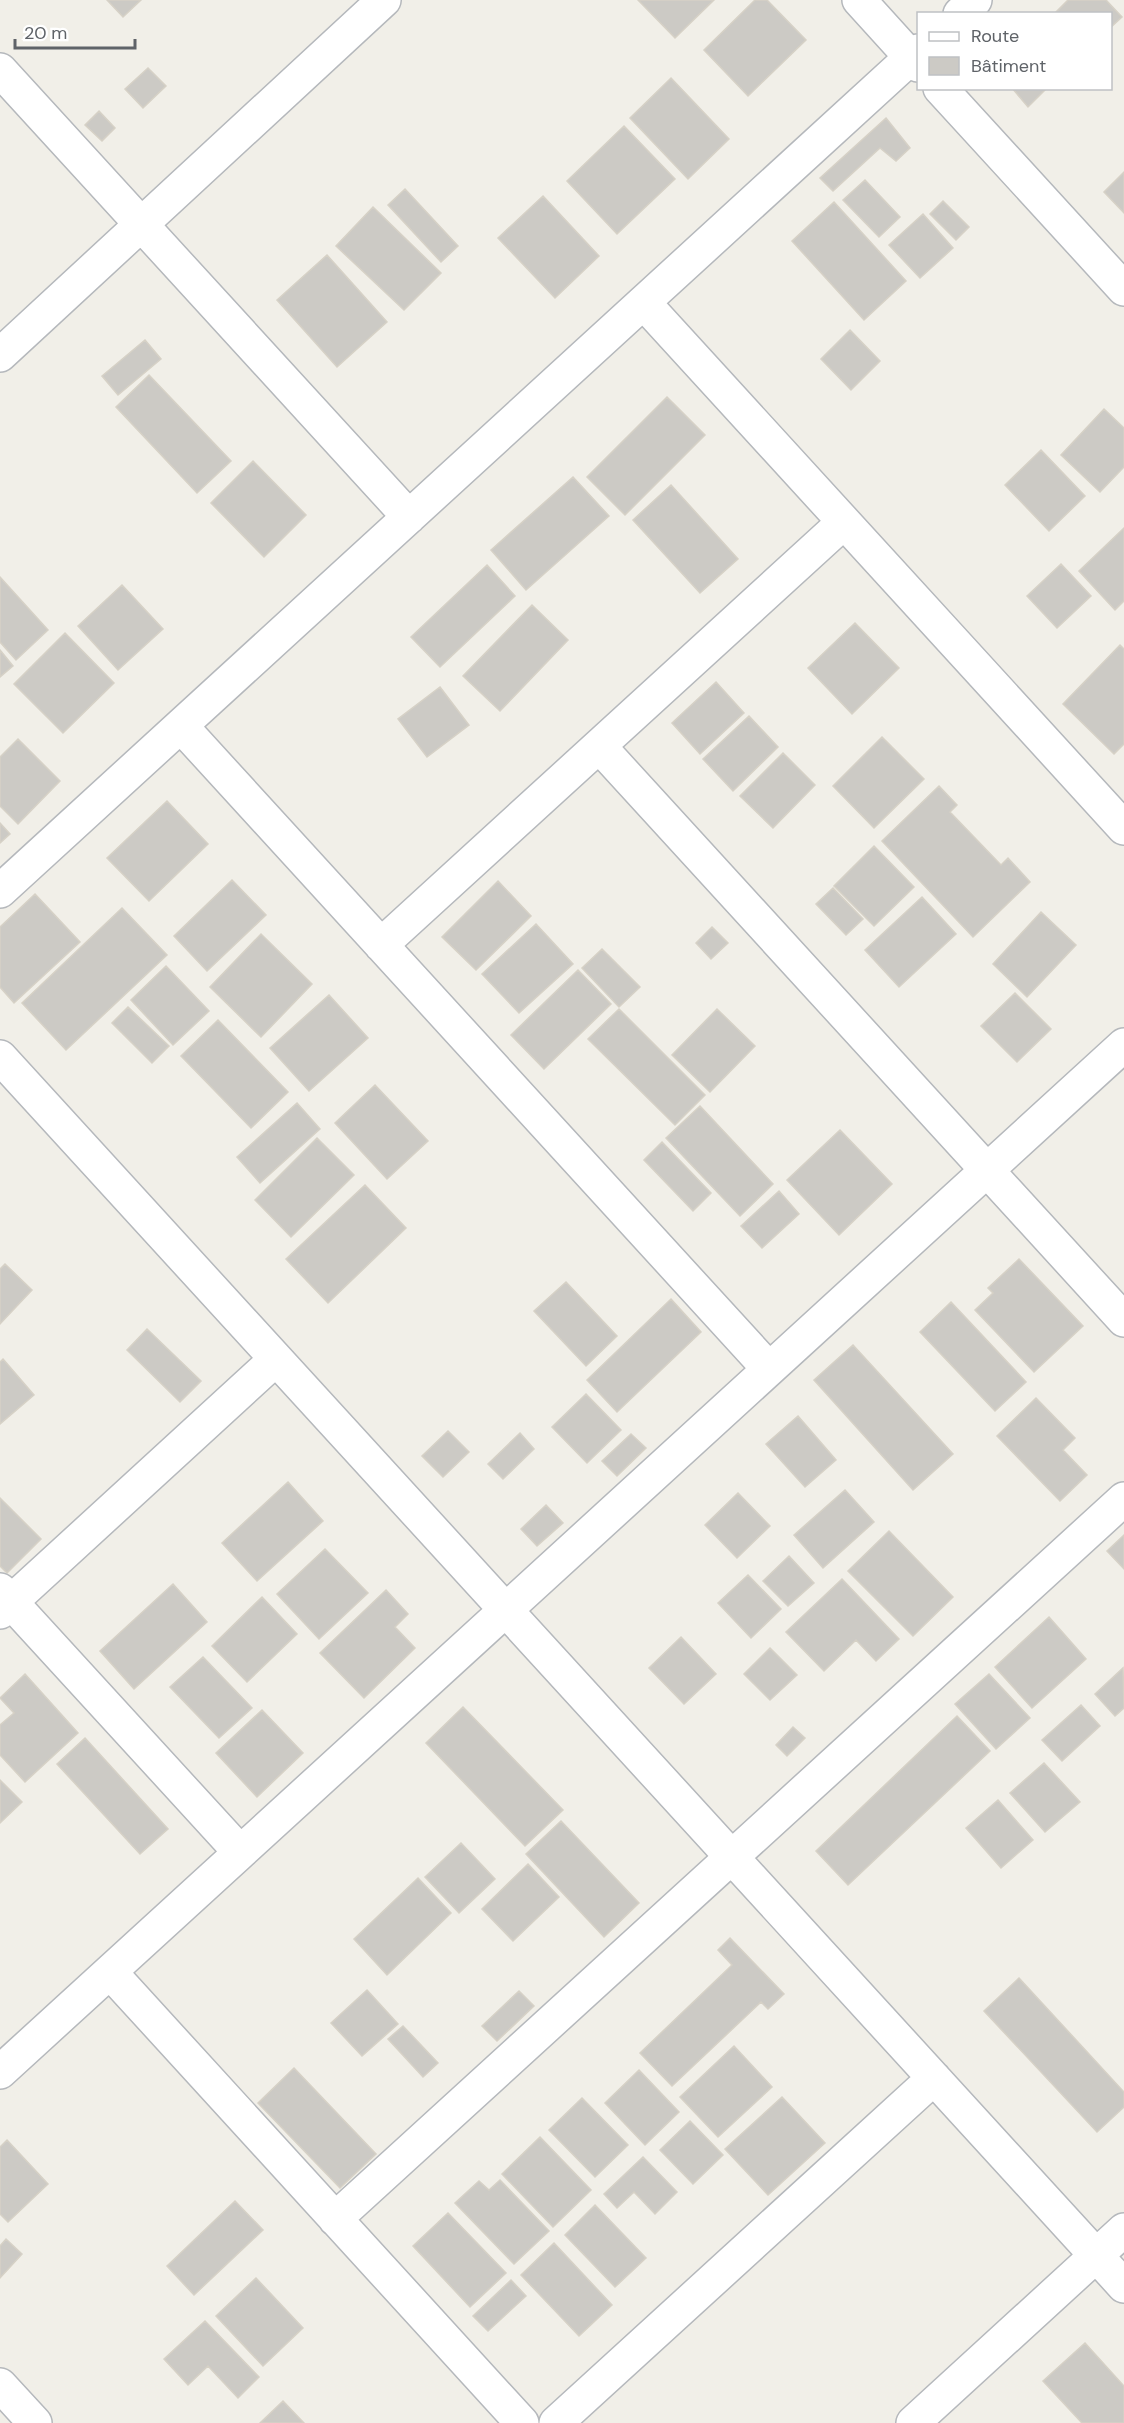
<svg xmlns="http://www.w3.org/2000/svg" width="1124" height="2423" viewBox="0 0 1124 2423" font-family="'DM Sans',sans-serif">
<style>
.building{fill:#cccac5;stroke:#d6d1c6;stroke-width:1.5}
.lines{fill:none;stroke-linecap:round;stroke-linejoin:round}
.street-casing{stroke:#b5b8bc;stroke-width:36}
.street{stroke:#fff;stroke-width:33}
</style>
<rect width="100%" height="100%" fill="#f1efe8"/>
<path class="building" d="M 107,0 L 141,0 L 123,17 Z
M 638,0 L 714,0 L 675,38 Z
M 755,0 L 767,0 L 806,40 L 748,96 L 704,50 Z
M 1068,0 L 1106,0 L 1122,17 L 1110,28 L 1110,14 L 1054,14 Z
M 148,68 L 166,86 L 143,108 L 125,89 Z
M 671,78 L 729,139 L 688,179 L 630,118 Z
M 1012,88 L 1047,88 L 1028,107 Z
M 99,111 L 115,128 L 102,141 L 85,125 Z
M 886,118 L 910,148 L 896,161 L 880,148 L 833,191 L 820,178 Z
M 624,126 L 675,179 L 617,234 L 567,181 Z
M 1124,172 L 1124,213 L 1104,192 Z
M 865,180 L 900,217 L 879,237 L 843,200 Z
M 405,189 L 458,246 L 441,262 L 388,205 Z
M 543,196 L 599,256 L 555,298 L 498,238 Z
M 943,201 L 969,227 L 956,240 L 930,214 Z
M 834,202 L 906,281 L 864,320 L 792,241 Z
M 373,207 L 441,273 L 404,310 L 336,246 Z
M 923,214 L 953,248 L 920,278 L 889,245 Z
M 327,255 L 387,322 L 337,367 L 277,300 Z
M 850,330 L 880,361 L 851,390 L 821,359 Z
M 145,340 L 161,359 L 118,395 L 102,376 Z
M 149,375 L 231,461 L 197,493 L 116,407 Z
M 667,397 L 705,435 L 625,515 L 587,477 Z
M 1104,409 L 1124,428 L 1124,467 L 1100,492 L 1061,455 Z
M 1041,450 L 1085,496 L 1049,531 L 1005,485 Z
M 253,461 L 306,515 L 264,557 L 211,503 Z
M 573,477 L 609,516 L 526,590 L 491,550 Z
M 671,485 L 738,559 L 700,593 L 633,520 Z
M 1124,528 L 1124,601 L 1115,610 L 1079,571 Z
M 1061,564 L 1091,596 L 1057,628 L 1027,596 Z
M 487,565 L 515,596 L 440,667 L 411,637 Z
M 0,577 L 48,630 L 16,660 L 0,642 Z
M 122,585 L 163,629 L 118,670 L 78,626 Z
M 532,605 L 568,640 L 500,711 L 463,676 Z
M 855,623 L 899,668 L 852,714 L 808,668 Z
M 65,633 L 114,683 L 63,733 L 14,684 Z
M 1120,645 L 1124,649 L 1124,744 L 1114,754 L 1063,704 Z
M 0,650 L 13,666 L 0,677 Z
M 716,682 L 744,713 L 700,754 L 672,723 Z
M 440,687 L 469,725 L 427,757 L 398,719 Z
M 749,716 L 778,747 L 733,791 L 703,759 Z
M 882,737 L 924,779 L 874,828 L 833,786 Z
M 18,739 L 60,781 L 18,824 L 0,806 L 0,757 Z
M 783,753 L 815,785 L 773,828 L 740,796 Z
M 939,786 L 957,805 L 950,812 L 1001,865 L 1008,858 L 1030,882 L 973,937 L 882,841 Z
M 167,801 L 208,844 L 149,901 L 107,858 Z
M 0,823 L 10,834 L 0,843 Z
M 874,846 L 914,887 L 874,926 L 834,886 Z
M 232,880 L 266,915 L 207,971 L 174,936 Z
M 498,881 L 531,916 L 476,970 L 442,937 Z
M 833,888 L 863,919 L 846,935 L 816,904 Z
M 35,894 L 80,942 L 14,1003 L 0,987 L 0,927 Z
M 922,897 L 956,934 L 899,987 L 865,950 Z
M 122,908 L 167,955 L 66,1050 L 22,1003 Z
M 1041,912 L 1076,945 L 1027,997 L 993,964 Z
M 536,924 L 573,964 L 519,1013 L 482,974 Z
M 712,927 L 728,943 L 711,959 L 696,943 Z
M 261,934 L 312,984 L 261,1037 L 210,987 Z
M 602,949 L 640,987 L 619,1007 L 582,968 Z
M 166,966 L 209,1011 L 173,1045 L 131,1000 Z
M 578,970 L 611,1004 L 544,1069 L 511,1035 Z
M 1015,993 L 1051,1029 L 1017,1062 L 981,1026 Z
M 329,995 L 368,1038 L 309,1091 L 270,1048 Z
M 128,1007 L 169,1046 L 152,1063 L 112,1023 Z
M 619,1009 L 705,1095 L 675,1125 L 588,1039 Z
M 717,1009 L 755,1046 L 710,1092 L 672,1055 Z
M 218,1020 L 288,1092 L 251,1128 L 181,1056 Z
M 375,1085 L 428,1141 L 387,1179 L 335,1123 Z
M 297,1103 L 320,1129 L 260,1183 L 237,1157 Z
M 700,1106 L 773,1184 L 740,1216 L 666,1138 Z
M 840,1130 L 892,1184 L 839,1235 L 787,1180 Z
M 317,1138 L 354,1175 L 291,1237 L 255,1200 Z
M 662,1142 L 711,1193 L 693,1211 L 644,1160 Z
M 365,1185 L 406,1228 L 328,1303 L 286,1259 Z
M 779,1191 L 799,1214 L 762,1248 L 741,1226 Z
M 1019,1259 L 1083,1326 L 1034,1372 L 975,1310 L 993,1293 L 988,1288 Z
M 5,1264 L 32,1290 L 0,1324 L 0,1269 Z
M 566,1282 L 617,1336 L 586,1366 L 534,1311 Z
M 671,1299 L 701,1332 L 617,1412 L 587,1380 Z
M 951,1302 L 1026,1382 L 995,1411 L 920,1332 Z
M 147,1329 L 201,1381 L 180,1402 L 127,1350 Z
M 853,1345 L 953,1454 L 913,1490 L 814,1380 Z
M 3,1359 L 34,1395 L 0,1424 L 0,1362 Z
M 586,1394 L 621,1430 L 587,1463 L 552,1427 Z
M 1036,1398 L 1075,1438 L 1063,1450 L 1087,1475 L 1060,1501 L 997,1436 Z
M 798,1416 L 836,1460 L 805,1487 L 766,1444 Z
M 448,1431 L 469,1452 L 443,1477 L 422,1456 Z
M 520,1433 L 534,1449 L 503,1479 L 488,1464 Z
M 631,1434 L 646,1448 L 617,1476 L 602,1461 Z
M 288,1482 L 323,1521 L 257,1581 L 222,1543 Z
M 845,1490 L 874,1522 L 823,1568 L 794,1535 Z
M 738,1493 L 770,1526 L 737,1558 L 705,1525 Z
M 0,1498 L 41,1539 L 7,1573 L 0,1566 Z
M 546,1505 L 563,1523 L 537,1546 L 521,1529 Z
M 889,1531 L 953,1597 L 913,1636 L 848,1571 Z
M 1124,1535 L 1124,1569 L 1107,1551 Z
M 325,1549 L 368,1593 L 319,1639 L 277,1594 Z
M 789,1556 L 814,1583 L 788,1606 L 763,1581 Z
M 748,1575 L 781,1609 L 751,1638 L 718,1603 Z
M 842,1579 L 899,1639 L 876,1661 L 856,1640 L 824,1671 L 786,1632 Z
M 173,1584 L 207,1622 L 134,1689 L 100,1651 Z
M 386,1590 L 408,1614 L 395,1627 L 415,1648 L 364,1698 L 320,1653 Z
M 262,1597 L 297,1634 L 247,1682 L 212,1646 Z
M 1049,1617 L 1086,1659 L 1032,1708 L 995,1667 Z
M 681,1637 L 716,1674 L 684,1704 L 649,1668 Z
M 770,1648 L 797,1675 L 770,1700 L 744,1674 Z
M 203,1657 L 252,1708 L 219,1738 L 170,1687 Z
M 1123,1668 L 1124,1708 L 1115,1716 L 1095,1694 Z
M 25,1674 L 78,1733 L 25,1782 L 0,1755 L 0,1725 L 14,1713 L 0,1698 Z
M 989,1674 L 1030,1718 L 996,1749 L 955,1704 Z
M 1081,1705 L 1100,1726 L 1062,1761 L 1042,1740 Z
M 463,1707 L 563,1810 L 525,1846 L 426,1743 Z
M 262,1710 L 303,1753 L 257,1797 L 216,1753 Z
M 957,1716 L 990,1751 L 848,1885 L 816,1851 Z
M 793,1727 L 805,1738 L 787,1756 L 776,1745 Z
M 85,1738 L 168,1829 L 140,1854 L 57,1764 Z
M 1044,1763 L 1080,1802 L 1045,1832 L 1010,1793 Z
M 0,1780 L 22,1802 L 0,1823 Z
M 998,1800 L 1033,1840 L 1001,1868 L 966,1828 Z
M 561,1821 L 639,1903 L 604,1937 L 526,1854 Z
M 461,1843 L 495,1879 L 459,1913 L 425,1877 Z
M 528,1864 L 559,1897 L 513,1941 L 482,1909 Z
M 418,1878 L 451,1913 L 387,1975 L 354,1939 Z
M 730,1938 L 784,1994 L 768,2009 L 761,2002 L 672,2086 L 640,2053 L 732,1965 L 718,1950 Z
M 1019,1978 L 1124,2092 L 1124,2107 L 1097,2132 L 984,2011 Z
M 367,1990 L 398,2024 L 362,2056 L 331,2023 Z
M 519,1991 L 534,2006 L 497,2041 L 482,2026 Z
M 403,2026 L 438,2063 L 423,2077 L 388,2039 Z
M 734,2046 L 772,2087 L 718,2137 L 680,2097 Z
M 294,2068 L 376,2154 L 340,2188 L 258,2103 Z
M 639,2070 L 679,2112 L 645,2145 L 605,2103 Z
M 782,2097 L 825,2143 L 768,2195 L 725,2149 Z
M 582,2098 L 628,2145 L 595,2177 L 549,2130 Z
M 690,2121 L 723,2155 L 693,2184 L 660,2150 Z
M 540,2137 L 591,2190 L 553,2227 L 502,2174 Z
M 7,2140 L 48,2184 L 8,2222 L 0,2214 L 0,2147 Z
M 643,2157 L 677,2192 L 655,2214 L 634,2192 L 617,2208 L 604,2194 Z
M 500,2180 L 549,2231 L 514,2264 L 455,2203 L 479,2181 L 489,2190 Z
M 235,2201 L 263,2230 L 194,2295 L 167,2266 Z
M 595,2205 L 646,2258 L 615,2287 L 565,2235 Z
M 448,2213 L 506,2273 L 470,2307 L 413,2246 Z
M 6,2239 L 22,2254 L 0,2278 L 0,2246 Z
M 554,2243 L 612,2305 L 579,2336 L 521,2275 Z
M 256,2278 L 303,2328 L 263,2366 L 216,2316 Z
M 511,2280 L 526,2296 L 488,2331 L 473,2316 Z
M 205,2321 L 259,2377 L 238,2398 L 208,2366 L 188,2385 L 164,2359 Z
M 1085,2343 L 1124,2386 L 1124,2423 L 1082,2423 L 1043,2381 Z
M 283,2401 L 304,2423 L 260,2423 Z"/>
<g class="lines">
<g class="street-casing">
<path id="street" d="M 859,0 L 918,65
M 960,14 L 975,0
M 0,70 L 409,517
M 940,88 L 1124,289
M 644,303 L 1124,828
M 0,355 L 384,0
M 181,726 L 769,1369
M 599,746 L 1124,1320
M 0,891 L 918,51
M 381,945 L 844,522
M 0,1057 L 1124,2286
M 0,1590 L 240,1852
M 0,1612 L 276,1359
M 110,1972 L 522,2423
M 0,2072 L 1124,1045
M 335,2219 L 1124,1499
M 0,2385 L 35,2423
M 556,2423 L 934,2078
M 913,2423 L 1124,2230"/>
</g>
<use href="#street" class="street"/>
</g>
<rect x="917" y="12" width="195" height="78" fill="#ffffff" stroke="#bfc1c3" stroke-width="1.5"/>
<rect x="929" y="32" width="30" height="9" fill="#ffffff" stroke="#bfc1c3" stroke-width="1.5"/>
<text x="971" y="42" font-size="18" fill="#5f6368">Route</text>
<rect x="929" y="57" width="30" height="18" fill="#cccac5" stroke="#bfc1c3" stroke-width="1.5"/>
<text x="971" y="72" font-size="18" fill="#5f6368">Bâtiment</text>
<path d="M15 39v9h120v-9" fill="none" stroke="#5f6368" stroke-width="3"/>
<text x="24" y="39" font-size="18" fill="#5f6368" stroke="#ffffff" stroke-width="4.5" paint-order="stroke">20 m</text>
</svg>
